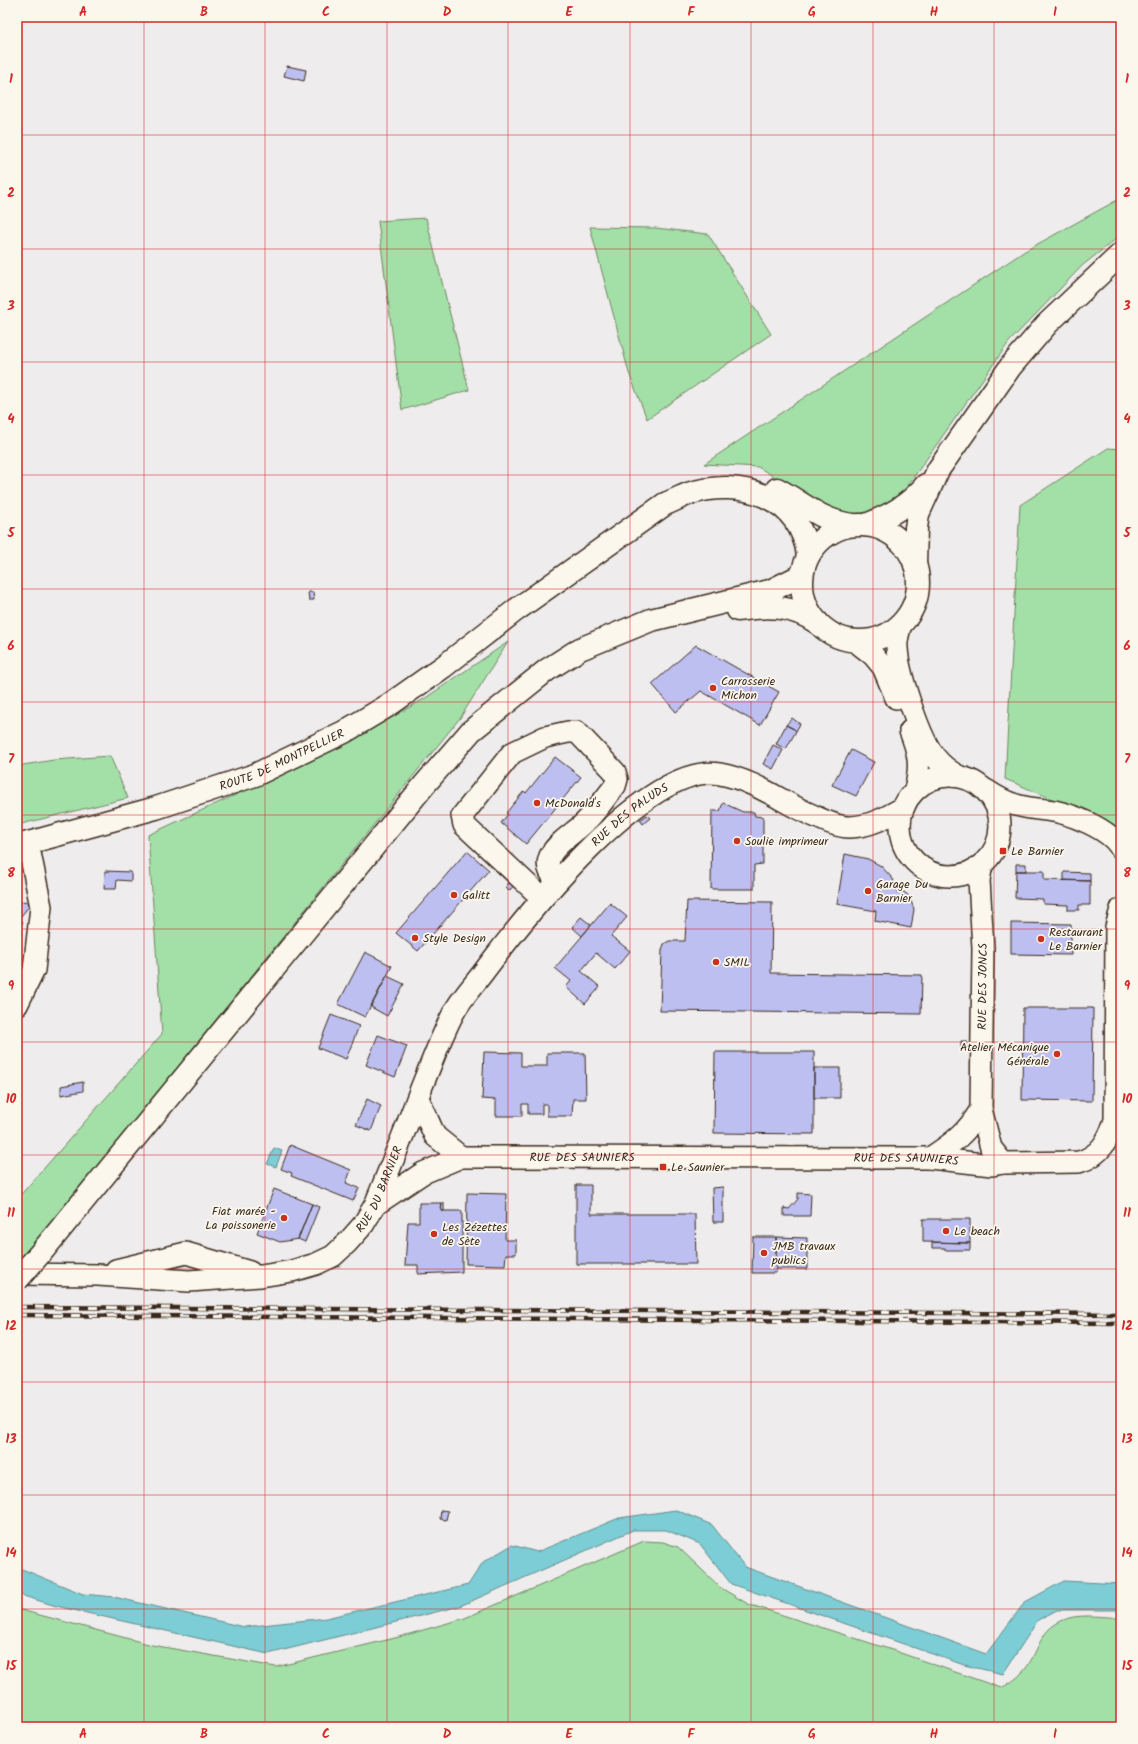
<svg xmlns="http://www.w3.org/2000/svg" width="1138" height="1744" viewBox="0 0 1138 1744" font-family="Kalam,sans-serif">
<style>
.green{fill:#a3e0a7;stroke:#6f8562}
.water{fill:#7ccdd5;stroke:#628c8c}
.building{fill:#bdbff1;stroke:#3b2a1e}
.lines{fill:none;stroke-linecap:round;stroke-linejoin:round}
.minor-casing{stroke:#3b2a1e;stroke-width:24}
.major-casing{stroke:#3b2a1e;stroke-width:25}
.minor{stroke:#fbf7ec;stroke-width:21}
.major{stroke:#fbf7ec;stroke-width:22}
.rail-casing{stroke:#3b2a1e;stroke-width:4.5}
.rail{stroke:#fbf7ec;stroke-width:3;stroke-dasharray:9;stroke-linecap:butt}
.major-bridge-casing{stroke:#3b2a1e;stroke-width:25;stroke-linecap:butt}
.major-bridge{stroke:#fbf7ec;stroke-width:22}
.grid{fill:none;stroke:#d62828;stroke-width:1;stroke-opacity:0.55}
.poi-dot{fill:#c8321e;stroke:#fbf7ec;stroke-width:1.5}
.labels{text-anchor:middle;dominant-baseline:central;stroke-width:3.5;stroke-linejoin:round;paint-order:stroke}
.poi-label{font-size:12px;fill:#3b2a1e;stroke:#fbf7ec;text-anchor:start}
.street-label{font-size:12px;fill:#3b2a1e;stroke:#fbf7ec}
.neatline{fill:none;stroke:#d62828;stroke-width:1.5}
.grid-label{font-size:13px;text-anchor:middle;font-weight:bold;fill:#d62828}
</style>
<rect width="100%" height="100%" fill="#efeced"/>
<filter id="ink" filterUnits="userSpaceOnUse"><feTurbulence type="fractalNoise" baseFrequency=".025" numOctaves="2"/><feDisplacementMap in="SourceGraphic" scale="8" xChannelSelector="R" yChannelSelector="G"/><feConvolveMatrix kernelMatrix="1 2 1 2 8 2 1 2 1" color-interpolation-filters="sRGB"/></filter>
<g filter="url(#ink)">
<path class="green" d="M 1121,198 L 1121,235 L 1083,265 L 1009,342 L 901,495 L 868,513 L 837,514 L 758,467 L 704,464 L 1025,251 Z
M 426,218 L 469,390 L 402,410 L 378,221 Z
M 590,227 L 655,228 L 708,234 L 771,334 L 647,419 L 629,373 Z
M 1108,448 L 1121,449 L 1121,828 L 1005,779 L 1020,505 Z
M 508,642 L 460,718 L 17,1266 L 17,1199 L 162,1034 L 148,835 L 342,746 L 424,699 Z
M 110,756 L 128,798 L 17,825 L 17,766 L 54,760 Z
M 644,1541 L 663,1542 L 678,1547 L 721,1588 L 748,1604 L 892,1650 L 1001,1688 C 1013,1682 1023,1674 1030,1662 C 1042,1641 1042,1627 1069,1618 C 1084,1614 1105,1617 1121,1618 L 1121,1727 L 17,1727 L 17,1609 L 152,1645 L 276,1667 L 399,1637 L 465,1618 Z"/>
<path class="water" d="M 274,1148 L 282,1151 L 276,1167 L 267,1164 Z
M 676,1510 L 712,1525 L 745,1567 L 986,1654 L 1025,1602 L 1064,1581 L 1121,1584 L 1121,1610 L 1057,1610 L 1038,1620 L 1003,1674 L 964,1665 L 731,1584 L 700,1544 L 666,1530 L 633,1530 L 460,1606 L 268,1654 L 56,1606 L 17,1594 L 17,1567 L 83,1594 L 114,1597 L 244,1627 L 326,1618 L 468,1585 L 483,1562 L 512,1545 L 537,1552 L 619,1518 Z"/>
<path class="building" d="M 287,66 L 306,70 L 304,81 L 284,76 Z
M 308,592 L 313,592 L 314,600 L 309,600 Z
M 696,645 L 779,692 L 760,725 L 701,691 L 676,712 L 652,684 Z
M 792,718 L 800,724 L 796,731 L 794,729 L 786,725 Z
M 786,725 L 794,729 L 796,731 L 786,749 L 776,744 Z
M 773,745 L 783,750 L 773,769 L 763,764 Z
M 851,750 L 874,762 L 856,796 L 832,785 Z
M 555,757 L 581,777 L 526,844 L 501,823 L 508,814 L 506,813 L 524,791 L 526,793 Z
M 723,803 L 743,812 L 754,812 L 755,816 L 763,817 L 763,864 L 754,865 L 754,889 L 711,889 L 712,811 L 720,811 Z
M 647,815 L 650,818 L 643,824 L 640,820 Z
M 467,851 L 489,870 L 418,951 L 396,933 Z
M 845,854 L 868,859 L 881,866 L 893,879 L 897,891 L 904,892 L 909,896 L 914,909 L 911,928 L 875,921 L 876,911 L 837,904 Z
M 1016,864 L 1026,864 L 1026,871 L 1016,871 Z
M 105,871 L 131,872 L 131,881 L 117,880 L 116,889 L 104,889 Z
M 1016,871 L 1044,871 L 1044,880 L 1090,881 L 1090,905 L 1079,905 L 1079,910 L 1068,910 L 1068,905 L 1043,904 L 1043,899 L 1015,898 Z
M 1064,872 L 1090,873 L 1090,881 L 1064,880 Z
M 511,881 L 515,884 L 509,891 L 505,887 Z
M 25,901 L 30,905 L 17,921 L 17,903 Z
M 687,901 L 772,902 L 771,973 L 922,975 L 921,1014 L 660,1011 L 662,950 L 664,944 L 669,941 L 685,941 Z
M 610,903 L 627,917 L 611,936 L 630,951 L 615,969 L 596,953 L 581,971 L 600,987 L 585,1004 L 566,987 L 571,981 L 555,968 Z
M 581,917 L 591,925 L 582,936 L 572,927 Z
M 19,918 L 23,922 L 17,929 L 17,921 Z
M 1011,923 L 1071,924 L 1071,955 L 1011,954 Z
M 365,952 L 392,966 L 365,1017 L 338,1004 Z
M 387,976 L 404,984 L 387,1016 L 371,1007 Z
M 1023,1008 L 1093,1008 L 1092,1101 L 1022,1100 Z
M 331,1015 L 359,1026 L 346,1059 L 318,1048 Z
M 378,1035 L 407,1046 L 395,1077 L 366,1065 Z
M 961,1041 L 966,1041 L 966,1048 L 961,1048 Z
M 484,1052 L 521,1053 L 521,1066 L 547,1066 L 547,1053 L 585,1053 L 586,1099 L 573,1099 L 572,1116 L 547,1116 L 547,1104 L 542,1104 L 542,1114 L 528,1114 L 528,1104 L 522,1104 L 522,1116 L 496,1116 L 496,1100 L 482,1099 Z
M 715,1052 L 814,1052 L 814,1134 L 714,1133 Z
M 814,1068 L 840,1068 L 840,1098 L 814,1098 Z
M 83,1082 L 83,1091 L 61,1095 L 61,1086 Z
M 367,1099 L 381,1106 L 371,1131 L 356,1125 Z
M 290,1145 L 351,1170 L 346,1183 L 359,1188 L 353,1201 L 291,1176 L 292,1173 L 281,1169 Z
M 576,1185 L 591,1185 L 591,1214 L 695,1214 L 696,1264 L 576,1264 Z
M 723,1187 L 723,1222 L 713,1222 L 712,1188 Z
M 274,1189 L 312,1204 L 298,1239 L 280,1242 L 257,1233 Z
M 467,1193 L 506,1194 L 505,1240 L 516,1240 L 516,1254 L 506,1254 L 505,1265 L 466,1264 Z
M 798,1193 L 811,1194 L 810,1216 L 784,1216 L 784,1208 L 789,1209 L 798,1199 Z
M 419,1203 L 442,1203 L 441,1211 L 462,1211 L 462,1272 L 418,1274 L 418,1265 L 405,1265 L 408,1222 L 419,1222 Z
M 442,1203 L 444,1203 L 444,1211 L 441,1211 Z
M 312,1204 L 319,1207 L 305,1242 L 298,1239 Z
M 923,1219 L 970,1219 L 970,1243 L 923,1242 Z
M 753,1237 L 776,1237 L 776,1273 L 752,1273 Z
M 776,1237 L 807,1238 L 807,1269 L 776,1269 Z
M 932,1242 L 970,1243 L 970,1250 L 945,1250 L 945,1248 L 932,1248 Z
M 441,1510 L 448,1511 L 446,1520 L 440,1519 Z"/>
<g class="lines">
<g class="minor-casing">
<g id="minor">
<path d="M 901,624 C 899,632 896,640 897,648 C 898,672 920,739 935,757 C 942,766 949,771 958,776"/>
<path d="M 855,641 L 873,655 L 883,667 L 896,698"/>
<path d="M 910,731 C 919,753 921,766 915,790"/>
<circle cx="950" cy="826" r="50"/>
<path d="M 986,790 C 995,796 1005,802 1016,805 C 1026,808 1036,809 1046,810 C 1068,812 1111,829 1121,849"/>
<path d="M 542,898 L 464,825 L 462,816 L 512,753 L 545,737 L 568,732 L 577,732 L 615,772 L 617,779 L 615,786 C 604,799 594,815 581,826 C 565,840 533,857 557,881"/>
<path d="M 17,1005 L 34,970 L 41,907 L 28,843"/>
<path d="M 418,1098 L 435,1136 L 461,1157"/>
<path d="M 981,1109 L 991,1148 L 1003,1163"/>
<path id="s1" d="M 930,1158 C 953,1143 967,1133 981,1109 L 983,948 L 979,880 L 982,865"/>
<path id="s2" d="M 375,1205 L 423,1173 L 461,1157 L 930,1158 L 992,1165 L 1003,1163 L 1079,1162 C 1100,1156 1109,1140 1115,1120 L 1116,927 L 1121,909"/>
<path d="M 116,1270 L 186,1253 L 250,1272"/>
<path id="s3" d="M 17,1274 L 98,1275 L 189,1281 L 261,1276 L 292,1271 L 316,1264 L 333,1256 L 347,1243 L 363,1225 L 375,1205 C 391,1165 407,1126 422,1086 C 432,1062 441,1037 453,1014 C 461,998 475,984 485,970 C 525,917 648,760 720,774 C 754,780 782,802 812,815 C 823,820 837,827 849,827 C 869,827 887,817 904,807"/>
</g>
</g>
<g class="major-casing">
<g id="major">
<path d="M 777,489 C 805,504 819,520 852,525"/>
<circle cx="860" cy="583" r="58"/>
<path d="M 866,525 C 891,515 908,506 926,485"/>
<path d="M 915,565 L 916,528 L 918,514 L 938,470 L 1011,366 L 1047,324 L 1121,254"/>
<path d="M 738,610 C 769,605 791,605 818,623"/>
<path id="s4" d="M 17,846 L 156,808 L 255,775 L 344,732 L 389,705 L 443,667 L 516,610 L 665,504 C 673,501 680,497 688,494 C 740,477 800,496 808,555"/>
<path d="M 44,1249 L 425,784 L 471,731 L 547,670 L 580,649 L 651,620 L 770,591 L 802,575"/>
</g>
</g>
<use href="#minor" class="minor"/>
<use href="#major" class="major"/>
<g class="rail-casing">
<path id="rail" d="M 17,1307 L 1121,1314
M 17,1315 L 1121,1323"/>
</g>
<use href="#rail" class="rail"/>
<g class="major-bridge-casing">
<path id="major-bridge" d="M 17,1280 L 44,1249"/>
</g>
<use href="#major-bridge" class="major-bridge"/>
</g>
</g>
<path class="grid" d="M 144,17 L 144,1727M 265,17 L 265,1727M 387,17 L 387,1727M 508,17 L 508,1727M 630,17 L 630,1727M 751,17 L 751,1727M 873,17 L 873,1727M 994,17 L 994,1727M 17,135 L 1121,135M 17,249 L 1121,249M 17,362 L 1121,362M 17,475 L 1121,475M 17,589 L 1121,589M 17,702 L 1121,702M 17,815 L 1121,815M 17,929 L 1121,929M 17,1042 L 1121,1042M 17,1155 L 1121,1155M 17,1269 L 1121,1269M 17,1382 L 1121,1382M 17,1495 L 1121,1495M 17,1609 L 1121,1609"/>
<g class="poi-dot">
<circle cx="713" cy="688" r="4"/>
<circle cx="537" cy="803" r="4"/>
<circle cx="737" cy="841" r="4"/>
<rect x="999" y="847" width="8" height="8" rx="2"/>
<circle cx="868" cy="891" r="4"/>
<circle cx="454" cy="895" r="4"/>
<circle cx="415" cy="938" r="4"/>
<circle cx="1041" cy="939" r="4"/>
<circle cx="716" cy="962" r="4"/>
<circle cx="1057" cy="1054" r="4"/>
<rect x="659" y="1163" width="8" height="8" rx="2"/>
<circle cx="284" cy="1218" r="4"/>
<circle cx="946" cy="1231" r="4"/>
<circle cx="434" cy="1234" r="4"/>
<circle cx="764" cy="1253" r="4"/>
</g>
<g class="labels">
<g class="poi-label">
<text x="721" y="681">Carrosserie<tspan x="721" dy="14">Michon</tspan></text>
<text x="545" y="803">McDonald's</text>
<text x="745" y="841">Soulie imprimeur</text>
<text x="1011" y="851">Le Barnier</text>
<text x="876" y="884">Garage Du<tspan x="876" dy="14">Barnier</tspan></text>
<text x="462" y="895">Galitt</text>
<text x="1049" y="932">Restaurant<tspan x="1049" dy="14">Le Barnier</tspan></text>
<text x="423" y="938">Style Design</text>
<text x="724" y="962">SMIL</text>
<text x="1049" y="1047" text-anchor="end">Atelier Mécanique<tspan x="1049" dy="14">Générale</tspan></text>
<text x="671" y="1167">Le Saunier</text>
<text x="276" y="1211" text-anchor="end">Fiat marée -<tspan x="276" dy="14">La poissonerie</tspan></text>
<text x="442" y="1227">Les Zézettes<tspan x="442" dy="14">de Sète</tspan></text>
<text x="954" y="1231">Le beach</text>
<text x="772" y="1246">JMB travaux<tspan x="772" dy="14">publics</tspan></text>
</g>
<g class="street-label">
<text stroke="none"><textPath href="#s4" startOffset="279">ROUTE DE MONTPELLIER</textPath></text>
<text stroke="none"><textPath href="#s3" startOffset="860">RUE DES PALUDS</textPath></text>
<text stroke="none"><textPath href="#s1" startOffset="194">RUE DES JONCS</textPath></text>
<text stroke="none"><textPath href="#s2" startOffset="220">RUE DES SAUNIERS</textPath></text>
<text stroke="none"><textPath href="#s2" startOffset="544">RUE DES SAUNIERS</textPath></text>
<text stroke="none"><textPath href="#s3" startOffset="402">RUE DU BARNIER</textPath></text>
</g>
</g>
<rect width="1138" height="1744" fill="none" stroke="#fbf7ec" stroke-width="44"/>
<rect x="22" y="22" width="1094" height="1700" class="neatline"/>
<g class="grid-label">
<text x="83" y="16">A</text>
<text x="204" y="16">B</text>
<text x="326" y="16">C</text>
<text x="447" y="16">D</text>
<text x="569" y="16">E</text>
<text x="691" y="16">F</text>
<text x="812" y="16">G</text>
<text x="934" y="16">H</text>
<text x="1055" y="16">I</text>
<text x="11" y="83">1</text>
<text x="1127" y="83">1</text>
<text x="11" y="197">2</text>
<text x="1127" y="197">2</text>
<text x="11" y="310">3</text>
<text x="1127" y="310">3</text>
<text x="11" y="423">4</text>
<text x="1127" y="423">4</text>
<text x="11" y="537">5</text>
<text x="1127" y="537">5</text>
<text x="11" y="650">6</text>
<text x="1127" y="650">6</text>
<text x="11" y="763">7</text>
<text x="1127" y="763">7</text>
<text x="11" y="877">8</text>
<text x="1127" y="877">8</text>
<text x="11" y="990">9</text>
<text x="1127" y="990">9</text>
<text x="11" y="1103">10</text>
<text x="1127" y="1103">10</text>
<text x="11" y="1217">11</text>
<text x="1127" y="1217">11</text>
<text x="11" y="1330">12</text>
<text x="1127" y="1330">12</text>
<text x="11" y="1443">13</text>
<text x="1127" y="1443">13</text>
<text x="11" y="1557">14</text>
<text x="1127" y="1557">14</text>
<text x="11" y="1670">15</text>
<text x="1127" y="1670">15</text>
<text x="83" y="1738">A</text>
<text x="204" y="1738">B</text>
<text x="326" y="1738">C</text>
<text x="447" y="1738">D</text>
<text x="569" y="1738">E</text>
<text x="691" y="1738">F</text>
<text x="812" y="1738">G</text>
<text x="934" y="1738">H</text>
<text x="1055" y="1738">I</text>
</g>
</svg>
